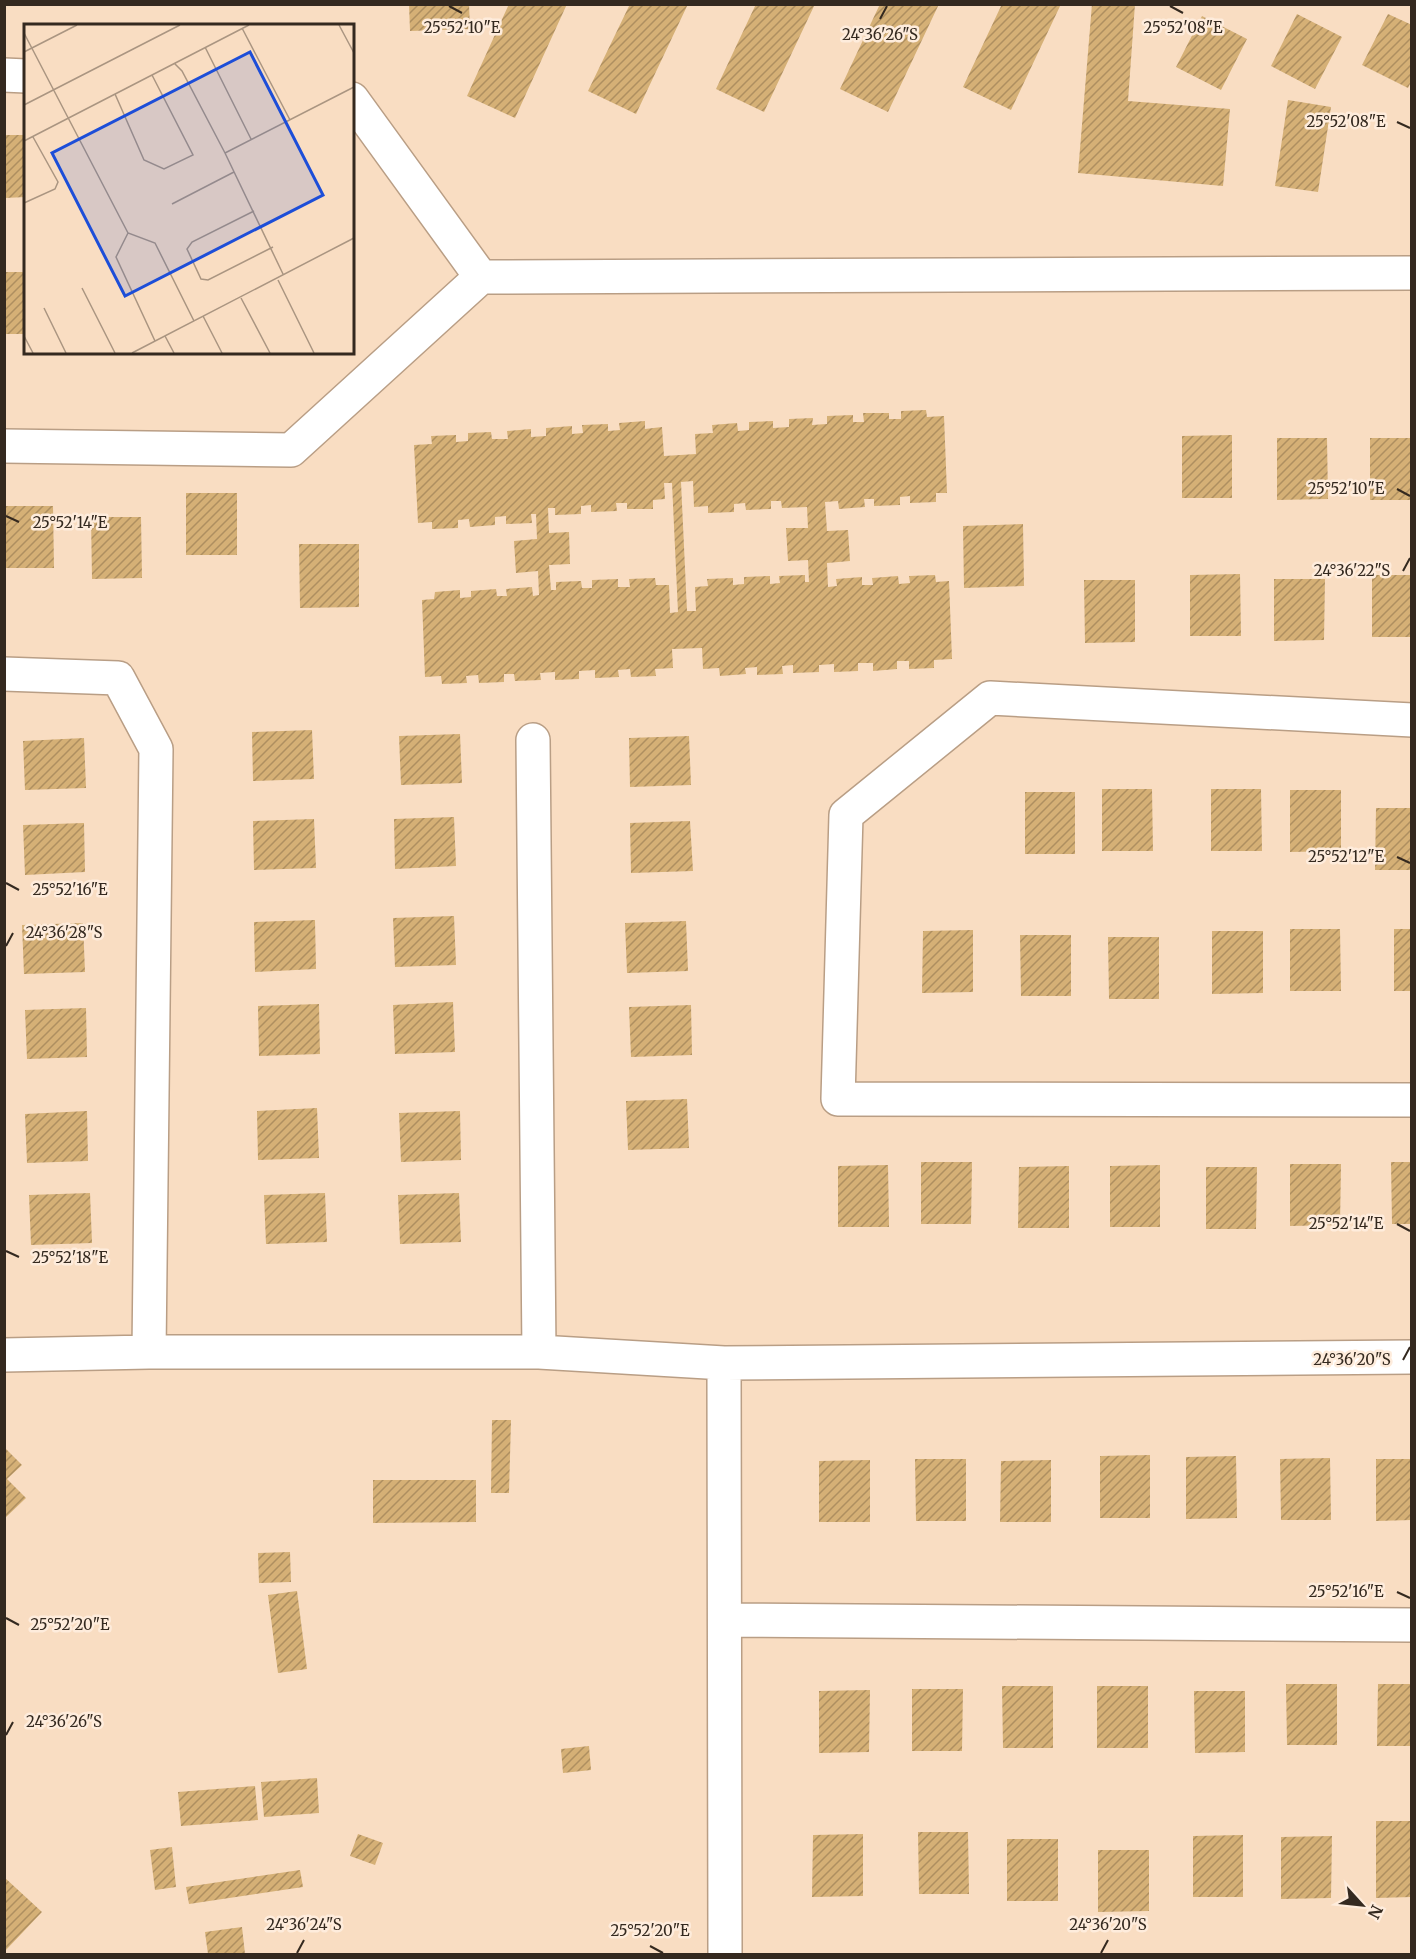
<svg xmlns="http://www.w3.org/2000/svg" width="1416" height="1959" viewBox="0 0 1416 1959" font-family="Merriweather,serif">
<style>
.building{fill:url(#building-hatch);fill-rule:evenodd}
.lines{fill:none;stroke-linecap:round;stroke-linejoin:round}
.minor-casing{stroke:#b99e85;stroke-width:36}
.minor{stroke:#fff;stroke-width:33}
.ticks{fill:none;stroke:#34291f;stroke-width:2}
.inset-road{fill:none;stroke:#aa9581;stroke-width:1.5}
.view{fill:#1d4ed8;fill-opacity:0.15;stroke:#1d4ed8;stroke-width:3}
.inset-edge{fill:none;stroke:#34291f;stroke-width:3}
.ticks-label{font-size:15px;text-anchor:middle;fill:#34291f;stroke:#feecdc;stroke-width:5;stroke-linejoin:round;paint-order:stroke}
</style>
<defs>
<pattern id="building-hatch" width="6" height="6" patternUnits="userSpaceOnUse" patternTransform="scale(1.5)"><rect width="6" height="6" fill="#d5b076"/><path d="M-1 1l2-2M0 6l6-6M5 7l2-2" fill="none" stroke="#ae8f60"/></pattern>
</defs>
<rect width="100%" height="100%" fill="#f9ddc2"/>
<path class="building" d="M 409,4 L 469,4 L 470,29 L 410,31 Z
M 509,4 L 567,4 L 515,118 L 467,96 Z
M 630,4 L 688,4 L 636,114 L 588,91 Z
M 756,4 L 815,4 L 764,112 L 716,89 Z
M 880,4 L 939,4 L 888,112 L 840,89 Z
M 1002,4 L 1061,4 L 1011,110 L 963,87 Z
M 1092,4 L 1135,4 L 1128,101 L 1230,109 L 1223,186 L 1078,173 Z
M 1297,14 L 1342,37 L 1315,89 L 1271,66 Z
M 1388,14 L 1412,25 L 1412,80 L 1408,88 L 1362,65 Z
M 1202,16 L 1247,39 L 1221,90 L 1176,67 Z
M 1288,100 L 1331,107 L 1318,192 L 1275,186 Z
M 4,135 L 26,135 L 26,197 L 5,198 Z
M 4,272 L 26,272 L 26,334 L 4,334 Z
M 926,410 L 927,417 L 944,416 L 947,493 L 936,493 L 936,502 L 910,503 L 910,496 L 900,497 L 900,505 L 874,506 L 874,499 L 864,499 L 865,507 L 839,509 L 838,501 L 825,502 L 827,531 L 848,530 L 850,561 L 827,563 L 828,587 L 837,586 L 836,579 L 862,577 L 862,585 L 873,585 L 872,578 L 898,576 L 899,584 L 910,583 L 909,576 L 935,575 L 936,582 L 949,581 L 952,659 L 934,660 L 934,668 L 909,669 L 909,661 L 897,661 L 897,669 L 873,671 L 873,663 L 858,663 L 858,671 L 834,672 L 834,664 L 819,665 L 819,672 L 793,673 L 793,665 L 782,666 L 783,674 L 757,675 L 757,667 L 745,668 L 746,674 L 720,676 L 719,668 L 703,669 L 702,648 L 672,649 L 673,668 L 655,669 L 656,676 L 631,677 L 630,669 L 618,670 L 619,677 L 595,678 L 595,670 L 579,671 L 579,679 L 555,680 L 555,672 L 540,673 L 541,680 L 515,681 L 514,674 L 504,674 L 504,682 L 479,683 L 478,675 L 466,676 L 467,683 L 442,684 L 441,676 L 425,677 L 422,600 L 434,599 L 435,592 L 460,590 L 460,598 L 471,597 L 471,591 L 496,589 L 497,596 L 507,596 L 506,589 L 532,587 L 533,596 L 539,595 L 538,571 L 516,573 L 514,541 L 537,539 L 536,514 L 531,514 L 532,523 L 506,524 L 506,516 L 495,517 L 495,525 L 470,527 L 469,519 L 458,520 L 458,528 L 432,529 L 432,522 L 418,523 L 414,445 L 432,444 L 431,436 L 456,435 L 456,442 L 468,441 L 468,433 L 491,432 L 492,439 L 508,439 L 507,431 L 531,429 L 531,437 L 546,436 L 546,428 L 572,426 L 572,434 L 583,433 L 582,425 L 608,424 L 608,431 L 620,430 L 619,423 L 645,421 L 645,429 L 662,427 L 664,456 L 696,454 L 695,434 L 713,433 L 712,425 L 737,423 L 738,431 L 749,430 L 749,422 L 773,421 L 773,428 L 789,427 L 789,419 L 813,418 L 812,425 L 827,424 L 827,416 L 853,415 L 853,422 L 864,422 L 863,413 L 889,413 L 889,419 L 901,419 L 901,411 ZM 693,481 L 694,507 L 708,506 L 708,513 L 734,512 L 734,504 L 745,503 L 746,510 L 771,509 L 771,501 L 781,501 L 782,508 L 807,507 L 808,528 L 786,528 L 788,561 L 808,560 L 809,582 L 805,582 L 805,575 L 779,576 L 780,583 L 770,584 L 770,576 L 744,577 L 744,584 L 733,585 L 733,578 L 707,579 L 708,586 L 695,587 L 696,611 L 687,611 L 681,482 ZM 664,483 L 672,483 L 678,612 L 670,613 L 669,585 L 656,585 L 655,578 L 629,579 L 630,587 L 618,587 L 618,579 L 592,580 L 592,588 L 582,588 L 581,581 L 556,582 L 556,590 L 551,590 L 549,565 L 570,564 L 569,532 L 549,533 L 548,508 L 555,508 L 555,515 L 581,514 L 581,506 L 591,505 L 591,512 L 617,511 L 616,503 L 627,503 L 627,509 L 653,509 L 653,500 L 665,499 Z
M 1232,435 L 1232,498 L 1182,498 L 1182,436 Z
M 1277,438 L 1327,438 L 1328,499 L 1277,500 Z
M 1370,438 L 1412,438 L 1412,500 L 1370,500 Z
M 186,493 L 237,493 L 237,555 L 186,555 Z
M 4,506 L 53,506 L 54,568 L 4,568 Z
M 91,517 L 141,517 L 142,578 L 92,579 Z
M 1023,524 L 1024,586 L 964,588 L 963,526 Z
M 299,544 L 359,544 L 359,607 L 300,608 Z
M 1240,574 L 1241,636 L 1190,636 L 1190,575 Z
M 1372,575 L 1412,575 L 1412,637 L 1372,637 Z
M 1274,579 L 1325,579 L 1324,640 L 1274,641 Z
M 1084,580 L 1135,580 L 1135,642 L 1085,643 Z
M 312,730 L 314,779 L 253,781 L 252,732 Z
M 460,734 L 462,783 L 401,785 L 399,736 Z
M 689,736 L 691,785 L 630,787 L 629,738 Z
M 84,738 L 86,788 L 25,790 L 23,741 Z
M 1102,789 L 1152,789 L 1153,851 L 1102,851 Z
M 1211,789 L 1261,789 L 1262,851 L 1211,851 Z
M 1290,790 L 1341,790 L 1341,851 L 1290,852 Z
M 1025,792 L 1075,792 L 1075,854 L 1025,854 Z
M 1376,808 L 1412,808 L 1412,870 L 1375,870 Z
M 454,817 L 456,866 L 395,869 L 394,819 Z
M 314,819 L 316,868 L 254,870 L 253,821 Z
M 690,821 L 693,871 L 631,873 L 630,823 Z
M 84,823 L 85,872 L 25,875 L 23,825 Z
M 454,916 L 456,965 L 395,967 L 393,918 Z
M 315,920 L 316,969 L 255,972 L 254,922 Z
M 686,921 L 688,971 L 627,973 L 625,923 Z
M 83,923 L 85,972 L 24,974 L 22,925 Z
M 1290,929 L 1340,929 L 1341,991 L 1290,991 Z
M 1394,929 L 1412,929 L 1412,991 L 1394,991 Z
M 973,930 L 973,992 L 922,993 L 923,931 Z
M 1212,931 L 1263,931 L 1263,993 L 1212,994 Z
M 1020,935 L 1071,935 L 1071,996 L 1021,996 Z
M 1108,937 L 1159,937 L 1159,999 L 1109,999 Z
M 453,1002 L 455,1052 L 395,1054 L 393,1005 Z
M 319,1004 L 320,1054 L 259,1056 L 258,1006 Z
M 691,1005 L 692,1055 L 631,1057 L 629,1007 Z
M 86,1008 L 87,1057 L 27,1059 L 25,1010 Z
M 687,1099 L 689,1148 L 628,1150 L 626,1101 Z
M 317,1108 L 319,1158 L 258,1160 L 257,1111 Z
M 87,1111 L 88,1161 L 27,1163 L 25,1114 Z
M 460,1111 L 461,1160 L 401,1162 L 399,1113 Z
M 921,1162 L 972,1162 L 971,1224 L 921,1224 Z
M 1391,1162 L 1412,1162 L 1412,1224 L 1392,1224 Z
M 1290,1164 L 1341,1164 L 1340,1225 L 1290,1226 Z
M 888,1165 L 889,1227 L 838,1227 L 838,1166 Z
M 1160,1165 L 1160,1227 L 1110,1227 L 1110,1166 Z
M 1069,1166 L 1069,1228 L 1018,1228 L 1019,1167 Z
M 1206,1167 L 1257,1167 L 1256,1229 L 1206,1229 Z
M 90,1193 L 92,1243 L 31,1245 L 29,1195 Z
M 325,1193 L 327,1242 L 266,1244 L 264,1195 Z
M 459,1193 L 461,1242 L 400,1244 L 398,1195 Z
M 492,1420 L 511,1420 L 509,1493 L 491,1493 Z
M 4,1447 L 22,1465 L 7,1479 L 26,1498 L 4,1519 Z
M 1150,1455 L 1150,1518 L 1100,1518 L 1100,1456 Z
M 1236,1456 L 1237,1518 L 1186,1519 L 1186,1457 Z
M 1330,1458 L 1331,1520 L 1281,1520 L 1280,1459 Z
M 915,1459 L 966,1459 L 966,1521 L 916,1521 Z
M 1376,1459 L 1412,1459 L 1412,1520 L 1376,1521 Z
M 870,1460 L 870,1522 L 819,1522 L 819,1461 Z
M 1051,1460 L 1051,1522 L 1000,1522 L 1001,1461 Z
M 373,1480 L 476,1480 L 476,1522 L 373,1523 Z
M 290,1552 L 291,1582 L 259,1583 L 258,1553 Z
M 297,1591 L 307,1669 L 278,1673 L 268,1595 Z
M 1286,1684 L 1337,1684 L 1337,1745 L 1287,1745 Z
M 1378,1684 L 1412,1684 L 1412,1746 L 1377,1746 Z
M 1002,1686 L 1053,1686 L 1053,1748 L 1003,1748 Z
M 1097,1686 L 1148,1686 L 1148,1748 L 1097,1748 Z
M 912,1689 L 963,1689 L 962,1751 L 912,1751 Z
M 870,1690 L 869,1752 L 819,1753 L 819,1691 Z
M 1194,1691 L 1245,1691 L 1245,1752 L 1195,1753 Z
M 589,1746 L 591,1770 L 563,1773 L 561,1749 Z
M 317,1778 L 319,1813 L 264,1817 L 261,1782 Z
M 255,1786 L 258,1820 L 181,1826 L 178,1792 Z
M 1376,1821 L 1412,1821 L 1412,1897 L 1376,1898 Z
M 918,1832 L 968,1832 L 969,1894 L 919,1894 Z
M 358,1834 L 383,1843 L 375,1865 L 350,1856 Z
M 863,1834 L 863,1896 L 812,1897 L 813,1835 Z
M 1243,1835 L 1243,1897 L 1193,1897 L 1193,1836 Z
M 1332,1836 L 1331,1898 L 1281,1899 L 1281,1837 Z
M 1007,1839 L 1058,1839 L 1058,1901 L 1007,1901 Z
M 172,1847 L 176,1887 L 155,1890 L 150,1850 Z
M 1098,1850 L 1149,1850 L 1149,1911 L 1098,1912 Z
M 300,1870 L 303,1887 L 189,1904 L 186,1887 Z
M 4,1877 L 42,1912 L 4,1952 Z
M 242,1927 L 245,1954 L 208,1954 L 205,1932 Z"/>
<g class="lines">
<g class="minor-casing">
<path id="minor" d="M 4,75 L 26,76
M 352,99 L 481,277
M 4,446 L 291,450 L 481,277 L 1412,273
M 4,674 L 118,678 L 156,749 L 149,1352
M 1412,720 L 990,698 L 846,815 L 838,1099 L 1412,1100
M 533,740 L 539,1352
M 4,1355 L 149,1352 L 539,1352 L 724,1363 L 1412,1357
M 724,1363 L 725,1954
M 725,1620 L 1412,1625"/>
</g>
<use href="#minor" class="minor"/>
</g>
<path class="ticks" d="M 449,6 L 462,13M 1170,6 L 1183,13M 880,19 L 887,6M 1397,122 L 1410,128M 1397,489 L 1410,496M 6,516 L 19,522M 1403,571 L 1410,558M 1397,857 L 1410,863M 6,883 L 19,890M 6,946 L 13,933M 1397,1224 L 1410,1231M 6,1251 L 19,1257M 1403,1360 L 1410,1347M 1397,1592 L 1410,1598M 6,1618 L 19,1625M 6,1735 L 13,1722M 650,1946 L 663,1953M 297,1953 L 304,1940M 1101,1953 L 1108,1940"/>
<g transform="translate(24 24)">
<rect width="330" height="330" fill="#f9ddc2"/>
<path class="inset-road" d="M 315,1 L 330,29M 218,4 L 266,96M 0,9 L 104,209 L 131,219 L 170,297M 181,23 L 227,115M 0,28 L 53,1M 150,39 L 158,47 L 201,129 L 259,250M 91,70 L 120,136 L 140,145 L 169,131 L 128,51M 0,81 L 156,1M 0,117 L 225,1M 201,129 L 330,63M 0,179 L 31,165 L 34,158 L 9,113M 148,180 L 210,148M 230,187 L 168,218 L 163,225 L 177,255 L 184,256 L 249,223M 104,209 L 92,233 L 131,317M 254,256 L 290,329M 58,264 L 91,329M 217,274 L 246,329M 20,284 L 42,329M 179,292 L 198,329M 0,312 L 9,329M 141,312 L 150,329M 108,329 L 330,214"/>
<path class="view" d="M 226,28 L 299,171 L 101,272 L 28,129 Z"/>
<rect width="330" height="330" class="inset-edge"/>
</g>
<g class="ticks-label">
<text x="462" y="33">25°52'10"E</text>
<text x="1183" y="33">25°52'08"E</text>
<text x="880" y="40">24°36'26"S</text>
<text x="1346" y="127">25°52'08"E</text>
<text x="1346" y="494">25°52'10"E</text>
<text x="70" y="528">25°52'14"E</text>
<text x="1352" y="576">24°36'22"S</text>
<text x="1346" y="862">25°52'12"E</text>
<text x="70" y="895">25°52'16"E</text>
<text x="64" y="938">24°36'28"S</text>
<text x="1346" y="1229">25°52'14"E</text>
<text x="70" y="1263">25°52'18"E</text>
<text x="1352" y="1365">24°36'20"S</text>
<text x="1346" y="1597">25°52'16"E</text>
<text x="70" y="1630">25°52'20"E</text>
<text x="64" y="1727">24°36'26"S</text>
<text x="304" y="1930">24°36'24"S</text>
<text x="1108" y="1930">24°36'20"S</text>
<text x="650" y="1936">25°52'20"E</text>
</g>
<rect width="1416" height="1959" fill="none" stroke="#34291f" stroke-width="12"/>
<g transform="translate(1362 1905) rotate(117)" stroke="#feecdc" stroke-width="4.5" paint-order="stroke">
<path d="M0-4.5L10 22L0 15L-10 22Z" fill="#34291f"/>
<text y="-9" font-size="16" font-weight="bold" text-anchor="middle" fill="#34291f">N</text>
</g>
</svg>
